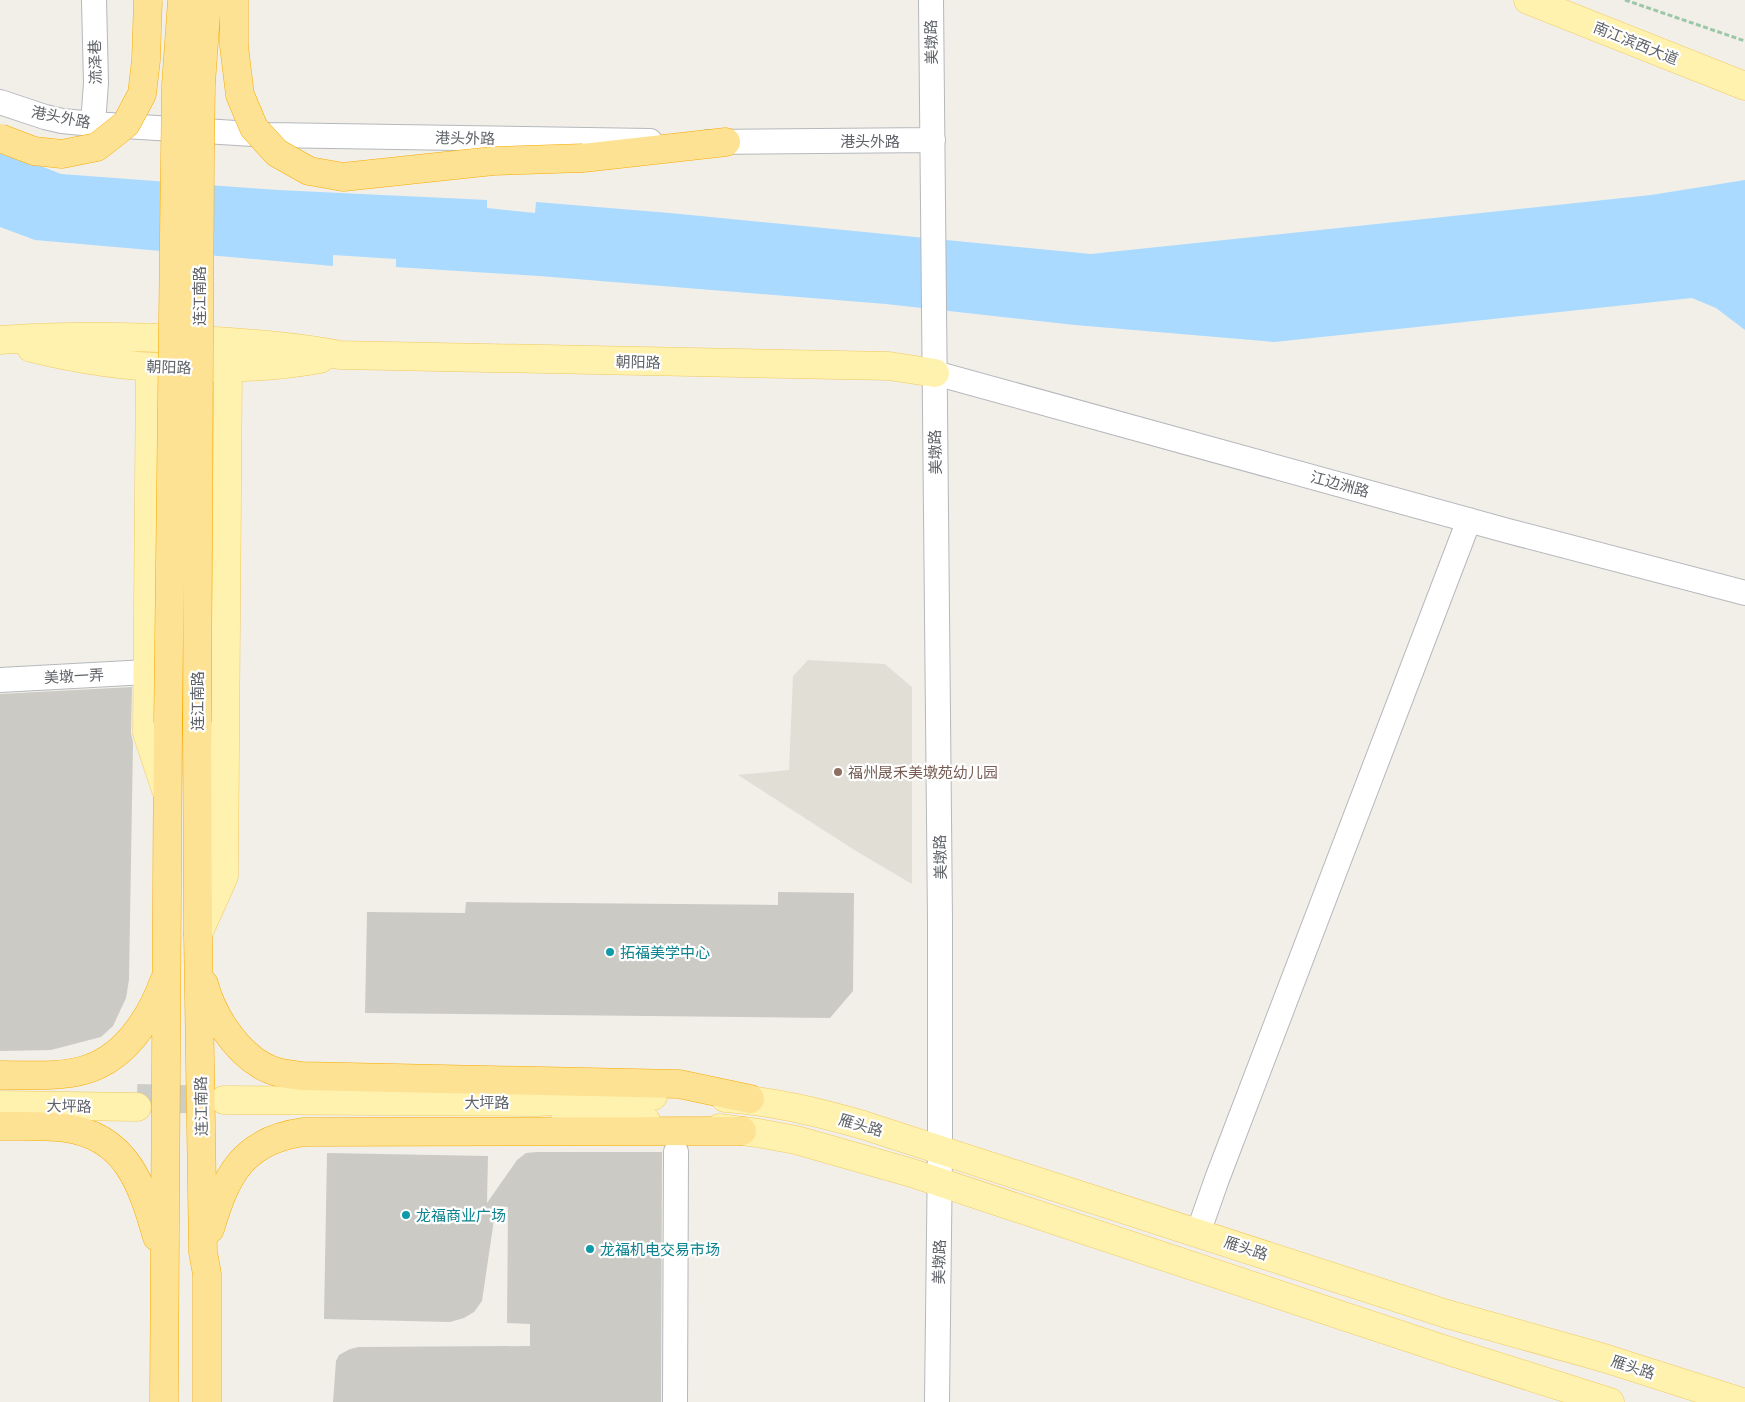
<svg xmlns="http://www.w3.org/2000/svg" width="1745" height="1402" viewBox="0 0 1745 1402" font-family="Montserrat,'Noto Sans SC',sans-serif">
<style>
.education{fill:#e1ded6}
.water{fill:#aadaff}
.building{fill:#cccac5}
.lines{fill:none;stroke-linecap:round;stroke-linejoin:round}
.major-tunnel{stroke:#ccccc8;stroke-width:28;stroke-dasharray:28 14;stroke-linecap:butt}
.minor-casing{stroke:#b5b8bc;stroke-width:26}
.major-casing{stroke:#f2c960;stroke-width:29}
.highway-casing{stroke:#f9ab00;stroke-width:29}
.path{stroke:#9cc7a9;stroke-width:3;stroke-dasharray:5 2.5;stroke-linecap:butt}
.minor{stroke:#fff;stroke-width:24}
.major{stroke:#fff2af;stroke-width:28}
.highway{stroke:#fde293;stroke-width:28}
.highway-bridge-casing{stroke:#f9ab00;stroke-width:29;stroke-linecap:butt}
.highway-bridge{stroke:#fde293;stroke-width:28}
.education-dot{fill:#8d6e63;stroke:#fff;stroke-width:2}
.culture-dot{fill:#0f9aa8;stroke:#fff;stroke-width:2}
.labels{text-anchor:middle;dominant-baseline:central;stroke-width:4.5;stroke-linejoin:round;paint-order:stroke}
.street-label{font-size:15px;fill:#5f6368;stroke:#fff}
.education-label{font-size:15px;fill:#785e54;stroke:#fff;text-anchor:start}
.culture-label{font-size:15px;fill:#0d838f;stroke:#fff;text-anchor:start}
</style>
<rect width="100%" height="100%" fill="#f1efe8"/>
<path class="education" d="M 808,660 L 885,664 L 912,687 L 912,884 L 856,851 L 738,775 L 789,770 L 793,676 Z"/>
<path class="water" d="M 0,150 L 61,174 L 278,190 L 487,200 L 487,208 L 535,213 L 536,202 L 670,213 L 1091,254 L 1651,195 L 1745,180 L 1745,330 L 1716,308 L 1692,298 L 1274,342 L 1075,325 L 886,304 L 539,276 L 396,267 L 396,259 L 333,255 L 333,266 L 35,240 L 0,227 Z"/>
<path class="building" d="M 132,687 L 131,733 L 133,742 L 129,980 L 126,998 L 113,1026 L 101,1037 L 51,1050 L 0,1051 L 0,694 Z
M 778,892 L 854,893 L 853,991 L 830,1018 L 365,1013 L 367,912 L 465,913 L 466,902 L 778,905 Z
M 537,1152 L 662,1152 L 661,1402 L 333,1402 L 336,1361 L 339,1355 L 350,1349 L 359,1347 L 530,1346 L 530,1324 L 507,1323 L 508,1207 L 496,1206 L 482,1301 L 474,1312 L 464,1318 L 450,1322 L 324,1319 L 327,1153 L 488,1156 L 487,1203 L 517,1160 L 526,1153 Z"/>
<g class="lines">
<path class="major-tunnel" d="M 137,1098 L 223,1100"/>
<g class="minor-casing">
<path id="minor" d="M 931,0 L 940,921 L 940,1150 L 937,1402
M 0,102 L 45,117 L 62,121 L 93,124 L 268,135 L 650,141
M 93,124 L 96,83 L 94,0
M 708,142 L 933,140
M 935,373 L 1508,531 L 1745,593
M 0,680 L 147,672
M 1198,1233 L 1217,1179 L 1469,520
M 675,1402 L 676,1152"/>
</g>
<g class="major-casing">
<path id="major" d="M 1528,0 L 1745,86
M 0,340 C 67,335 132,336 199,340 C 247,343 293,346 340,355 L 889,366 L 935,373
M 31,348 C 76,359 122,367 168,367
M 150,367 L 147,733 L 166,790
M 209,368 C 248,368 282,366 320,359
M 198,934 L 224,876 L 228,368
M 725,1098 C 773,1101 818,1112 863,1125 L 1447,1314 L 1604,1358 L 1742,1402
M 224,1100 L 537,1102 L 628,1096 L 653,1096
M 0,1105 L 137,1107
M 565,1113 L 646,1121
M 719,1128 L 758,1133 L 796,1140 L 912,1173 L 1452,1352 L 1610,1402"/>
</g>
<g class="highway-casing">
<path id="highway" d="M 583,158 L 726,142
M 197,722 L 198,934 L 203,1252 L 207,1274 L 207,1402
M 204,984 C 212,1014 234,1049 261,1065 C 274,1073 287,1074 302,1076 L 679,1084 L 750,1099
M 0,1075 C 58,1075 101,1082 139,1029 C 150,1014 158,998 164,981
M 0,1126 C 21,1126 44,1125 65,1128 C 127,1136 142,1185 157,1237
M 210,1229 C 226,1175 243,1140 304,1132 L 742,1131
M 164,1402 L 168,723"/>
</g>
<path class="path" d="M 1625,0 L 1745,41"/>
<use href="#minor" class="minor"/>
<use href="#major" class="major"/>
<use href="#highway" class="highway"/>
<g class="highway-bridge-casing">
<path id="highway-bridge" d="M 234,0 L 234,46 L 240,95 L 254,128 L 277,153 L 309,171 L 343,177 L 493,161 L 583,158
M 0,138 L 34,151 L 62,154 L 97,147 L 126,124 L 142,94 L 146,60 L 148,0
M 197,722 L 200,157 L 201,84 L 207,0
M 168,723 L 175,157 L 176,85 L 182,0"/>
</g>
<use href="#highway-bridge" class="highway-bridge"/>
</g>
<circle class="education-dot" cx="838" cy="772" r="5"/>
<g class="culture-dot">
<circle cx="610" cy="952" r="5"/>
<circle cx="406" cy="1215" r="5"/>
<circle cx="590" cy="1249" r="5"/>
</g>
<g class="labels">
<g class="street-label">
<text transform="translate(931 42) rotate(-91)">美墩路</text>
<text transform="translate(1636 43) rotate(22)">南江滨西大道</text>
<text transform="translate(95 62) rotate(-91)">流泽巷</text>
<text transform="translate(61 117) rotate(11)">港头外路</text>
<text transform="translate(465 138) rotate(1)">港头外路</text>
<text x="870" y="141">港头外路</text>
<text transform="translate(199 296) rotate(-90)">连江南路</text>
<text transform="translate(638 362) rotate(1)">朝阳路</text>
<text transform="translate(169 367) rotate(2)">朝阳路</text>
<text transform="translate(935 452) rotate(-91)">美墩路</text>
<text transform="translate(1340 484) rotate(15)">江边洲路</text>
<text transform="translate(74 676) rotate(-3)">美墩一弄</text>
<text transform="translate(197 701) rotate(-90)">连江南路</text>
<text transform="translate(940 857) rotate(-91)">美墩路</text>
<text x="487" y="1102">大坪路</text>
<text transform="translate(69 1106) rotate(1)">大坪路</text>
<text transform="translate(201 1106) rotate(-91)">连江南路</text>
<text transform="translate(861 1125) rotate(16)">雁头路</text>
<text transform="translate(1246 1248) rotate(18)">雁头路</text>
<text transform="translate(939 1262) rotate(-89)">美墩路</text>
<text transform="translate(1633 1367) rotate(18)">雁头路</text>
</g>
<g class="education-label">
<text x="848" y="772">福州晟禾美墩苑幼儿园</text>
</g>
<g class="culture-label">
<text x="620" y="952">拓福美学中心</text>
<text x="416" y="1215">龙福商业广场</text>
<text x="600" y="1249">龙福机电交易市场</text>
</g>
</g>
</svg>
